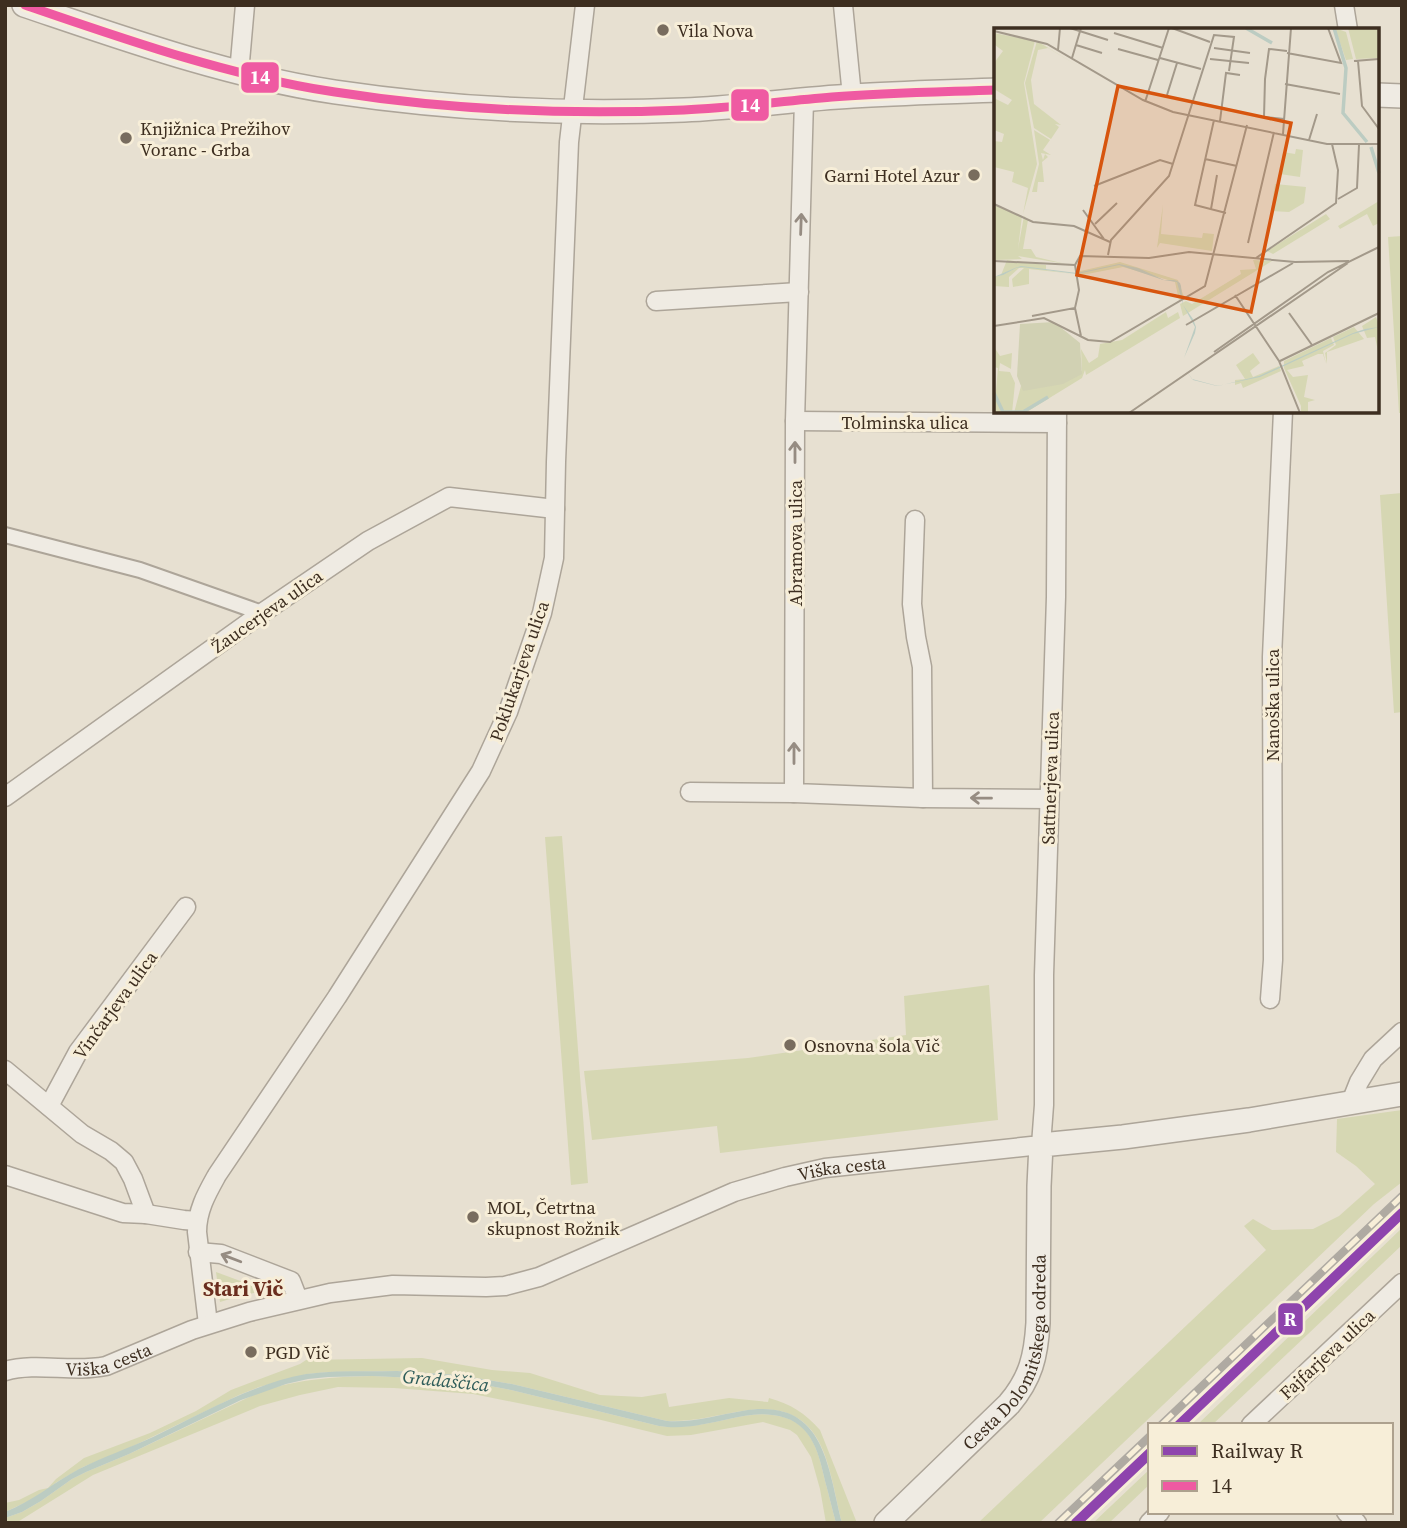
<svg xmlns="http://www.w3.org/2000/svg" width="1407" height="1528" viewBox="0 0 1407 1528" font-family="'Source Serif 4',serif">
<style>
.green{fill:#d6d7b3}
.water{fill:#bcccc2}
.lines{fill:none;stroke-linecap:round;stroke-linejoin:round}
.pedestrian-casing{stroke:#ada599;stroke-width:18}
.minor-casing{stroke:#ada599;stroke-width:21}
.tertiary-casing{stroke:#ada599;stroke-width:26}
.pedestrian{stroke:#efebe3;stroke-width:14}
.minor{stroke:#efebe3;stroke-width:18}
.tertiary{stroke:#efebe3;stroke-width:23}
.rail-casing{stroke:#afaaa2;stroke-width:8}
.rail{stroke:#f7eed8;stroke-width:5;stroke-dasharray:16;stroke-linecap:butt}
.bus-1-casing{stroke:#f7eed8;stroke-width:14}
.bus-1{stroke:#ef5aa2;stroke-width:9}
.rail-1-casing{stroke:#f7eed8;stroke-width:16}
.rail-1{stroke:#8e44ad;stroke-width:10}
.oneway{stroke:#968c82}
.poi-dot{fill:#786c5e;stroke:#f7eed8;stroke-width:2.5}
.labels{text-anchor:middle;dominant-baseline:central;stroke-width:6;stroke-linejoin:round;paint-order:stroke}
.poi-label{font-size:18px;fill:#3d2e20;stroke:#f7eed8;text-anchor:start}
.street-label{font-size:18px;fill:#3d2e20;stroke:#f7eed8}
.water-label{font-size:19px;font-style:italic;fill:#2f5d5a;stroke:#f7eed8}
.quarter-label{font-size:21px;font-weight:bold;fill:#6b2e1e;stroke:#f7eed8}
.inset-river{fill:none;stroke:#bcccc2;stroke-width:3.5}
.inset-road{fill:none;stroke:#a3998a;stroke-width:2}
.view{fill:#d7550e;fill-opacity:0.15;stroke:#d7550e;stroke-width:3.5}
.inset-edge{fill:none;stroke:#3d2e20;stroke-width:3.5}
.line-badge{stroke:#f7eed8;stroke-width:2.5}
.badge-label{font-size:19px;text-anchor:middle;font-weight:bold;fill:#fff}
</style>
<rect width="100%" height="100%" fill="#e7e0d1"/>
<path class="green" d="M 1402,236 L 1402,413 L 1399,413 L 1388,237 Z
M 1402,493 L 1402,712 L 1394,713 L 1380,495 Z
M 562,836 L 588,1183 L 571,1185 L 545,837 Z
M 989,985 L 998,1120 L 720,1153 L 717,1126 L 592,1140 L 584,1071 L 748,1058 L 906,1035 L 904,996 Z
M 1402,1110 L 1402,1182 L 1374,1204 L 1039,1523 L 978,1523 L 1266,1250 L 1244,1226 L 1253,1219 L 1272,1230 L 1313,1229 L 1339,1216 L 1375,1184 L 1356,1166 L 1336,1152 L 1337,1119 Z
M 1402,1228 L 1402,1245 L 1212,1425 L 1197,1425 Z
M 216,1272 L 262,1289 L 262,1291 L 237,1297 L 236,1283 L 229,1283 L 230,1299 L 220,1302 Z
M 422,1358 L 492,1370 L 530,1373 L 600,1395 L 642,1397 L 666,1393 L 669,1407 L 729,1398 L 768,1402 L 769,1398 C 791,1404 805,1413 820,1430 L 857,1523 L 842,1523 C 827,1462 825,1398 742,1411 C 717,1415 693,1422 667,1421 L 512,1384 L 459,1375 L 397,1371 L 328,1372 L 307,1374 L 259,1387 L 239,1395 L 127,1449 L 83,1467 L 57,1482 L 37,1497 L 5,1512 L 5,1503 L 19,1500 L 39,1490 L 48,1488 L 56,1479 L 84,1458 L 150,1433 L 196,1411 L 231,1390 L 300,1364 L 306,1360 Z
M 372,1376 L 458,1380 L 511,1390 L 659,1426 C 683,1429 705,1424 729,1419 C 743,1416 757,1413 772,1415 C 810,1418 818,1449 825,1481 C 829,1495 832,1509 836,1523 L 826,1523 L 820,1489 L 811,1457 L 797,1435 L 790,1430 L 763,1422 L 691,1435 L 667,1436 L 597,1419 L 473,1394 L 394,1388 L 338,1387 L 300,1395 L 260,1406 L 93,1475 L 16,1523 L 5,1523 L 5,1518 L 22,1512 L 41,1501 L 72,1479 L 86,1472 L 129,1454 L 262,1391 C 300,1379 332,1377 372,1376 Z
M 1150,1469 L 1150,1484 L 1109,1523 L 1093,1523 Z"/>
<path class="water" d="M 397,1371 L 459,1375 L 512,1384 L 667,1421 C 692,1423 718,1415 742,1411 C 824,1397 827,1463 842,1523 L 836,1523 C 832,1509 829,1495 825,1481 C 818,1449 810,1419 772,1415 C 757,1413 743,1416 729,1419 C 705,1424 683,1430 659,1426 L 511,1390 L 458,1380 L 372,1376 L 328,1377 L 308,1379 L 286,1384 L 241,1400 L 129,1454 L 86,1472 L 72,1479 L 41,1501 L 22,1512 L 5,1518 L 5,1512 C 33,1501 53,1483 79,1469 C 103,1457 129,1448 153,1437 C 202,1413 252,1384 306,1374 C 336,1370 367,1372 397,1371 Z"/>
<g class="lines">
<g class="pedestrian-casing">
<path id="pedestrian" d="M 5,535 L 140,570 L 262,613"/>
</g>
<g class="minor-casing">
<g id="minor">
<path d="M 843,5 L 852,96"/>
<path d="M 1344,5 L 1348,30"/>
<path d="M 239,73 L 245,5"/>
<path d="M 804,100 L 795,421 L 794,793 L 923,798 L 1049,799"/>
<path d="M 656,301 L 799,292"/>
<path d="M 795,421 L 1057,423"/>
<path d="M 915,520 L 912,604 L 916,637 L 922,667 L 923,798"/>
<path d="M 690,792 L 794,793"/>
<path d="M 5,797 L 262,613 L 368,541 L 449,497 L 555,509"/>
<path d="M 1270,999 L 1273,960 L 1272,657 L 1283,411"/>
<path d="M 5,1070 L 82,1134 L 111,1151 L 124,1162 L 133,1179 L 146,1214"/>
<path d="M 1351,1102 L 1359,1082 L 1373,1059 L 1402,1032"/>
<path d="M 49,1106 L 78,1052 L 186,907"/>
<path d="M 5,1175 L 123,1213 L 146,1214 L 184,1220 L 197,1221"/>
<path d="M 198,1252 L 221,1254 L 291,1281 L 298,1299"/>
<path d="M 208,1324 L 197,1232 C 197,1210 207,1193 217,1175 L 337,997 L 481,771 L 508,712 L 542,613 L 554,558 L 556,462 L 569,142 L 585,5"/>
<path id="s1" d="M 5,1371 C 38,1362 72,1373 106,1366 L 192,1330 L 249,1312 L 330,1293 L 393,1285 L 486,1287 L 505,1286 L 539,1277 L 734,1192 L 785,1177 L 825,1168 L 1041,1145 L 1044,1105 L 1044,975 L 1056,597 L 1057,411"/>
<path d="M 1251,1425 L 1402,1283"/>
<path d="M 1346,1512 L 1357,1523"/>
<path d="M 1149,1523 L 1160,1512"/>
</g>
</g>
<g class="tertiary-casing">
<g id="tertiary">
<path d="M 24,5 C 125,39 228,76 335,92 C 450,109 567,115 684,110 C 740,108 796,99 853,96 C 900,93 948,92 996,90"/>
<path d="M 1377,95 L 1402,96"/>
<path id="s2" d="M 886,1523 L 1009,1404 C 1031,1378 1036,1356 1038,1323 L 1039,1186 L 1041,1145 L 1123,1137 L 1249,1120 L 1402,1094"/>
</g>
</g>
<use href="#pedestrian" class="pedestrian"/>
<use href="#minor" class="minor"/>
<use href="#tertiary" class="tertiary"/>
<g class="rail-casing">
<path id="rail" d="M 1161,1425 L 1402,1196
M 1058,1523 L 1150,1436"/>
</g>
<use href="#rail" class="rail"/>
<g class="bus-1-casing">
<path id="bus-1" d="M 25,5 C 127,40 229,76 335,92 C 450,110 568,115 684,110 C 733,108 782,101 832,97 C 886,93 941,92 996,90"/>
</g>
<use href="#bus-1" class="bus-1"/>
<g class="rail-1-casing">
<path id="rail-1" d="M 1179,1425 L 1402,1213
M 1076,1523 L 1150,1453"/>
</g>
<use href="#rail-1" class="rail-1"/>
</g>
<defs><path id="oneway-shaft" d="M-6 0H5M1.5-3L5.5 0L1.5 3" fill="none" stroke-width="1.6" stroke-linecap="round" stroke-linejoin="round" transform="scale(1.75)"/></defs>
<g class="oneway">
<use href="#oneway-shaft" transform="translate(801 224) rotate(-88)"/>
<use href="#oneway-shaft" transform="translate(795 452) rotate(-90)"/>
<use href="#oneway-shaft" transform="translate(794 753) rotate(-90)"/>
<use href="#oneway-shaft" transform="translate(981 798) rotate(-179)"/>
<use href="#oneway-shaft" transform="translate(231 1258) rotate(-159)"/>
</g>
<g class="poi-dot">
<circle cx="663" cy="30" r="7"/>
<circle cx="126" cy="138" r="7"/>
<circle cx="974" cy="175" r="7"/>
<circle cx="790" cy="1045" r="7"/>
<circle cx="473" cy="1217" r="7"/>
<circle cx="251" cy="1352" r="7"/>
</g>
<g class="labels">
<g class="poi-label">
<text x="677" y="30">Vila Nova</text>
<text x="140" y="128">Knjižnica Prežihov<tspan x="140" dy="21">Voranc - Grba</tspan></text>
<text x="960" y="175" text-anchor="end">Garni Hotel Azur</text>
<text x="804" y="1045">Osnovna šola Vič</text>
<text x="487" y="1207">MOL, Četrtna<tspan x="487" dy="21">skupnost Rožnik</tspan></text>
<text x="265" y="1352">PGD Vič</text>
</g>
<g class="street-label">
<text x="905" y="422">Tolminska ulica</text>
<text transform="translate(795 543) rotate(-90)">Abramova ulica</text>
<text transform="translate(267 611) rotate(-35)">Žaucerjeva ulica</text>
<text transform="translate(519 671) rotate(-71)">Poklukarjeva ulica</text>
<text transform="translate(1272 705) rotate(-90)">Nanoška ulica</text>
<text transform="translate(1050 778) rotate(-88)">Sattnerjeva ulica</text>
<text transform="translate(115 1005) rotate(-54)">Vinčarjeva ulica</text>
<text stroke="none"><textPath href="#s1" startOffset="872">Viška cesta</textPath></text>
<text stroke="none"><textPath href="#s2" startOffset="219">Cesta Dolomitskega odreda</textPath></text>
<text transform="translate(1327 1354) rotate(-43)">Fajfarjeva ulica</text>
<text stroke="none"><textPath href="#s1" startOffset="105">Viška cesta</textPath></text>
</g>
<g class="water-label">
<text transform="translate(446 1380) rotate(6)">Gradaščica</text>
</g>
<g class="quarter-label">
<text x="243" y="1288">Stari Vič</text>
</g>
</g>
<g transform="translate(994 28)">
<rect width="385" height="385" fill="#e7e0d1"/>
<path d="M 341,0 L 352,4 L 359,31 L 352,32 ZM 354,0 L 385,0 L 385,30 L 362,31 ZM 0,5 L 41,13 L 30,55 L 43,136 L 29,186 L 34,160 L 18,154 L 20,144 L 0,139 L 0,113 L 8,114 L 10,106 L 0,102 L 0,70 L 14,77 L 18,72 L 0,61 L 0,35 L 9,23 L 1,17 ZM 43,13 L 87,40 L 54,20 L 44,22 L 37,52 L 40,76 L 67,97 L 61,96 L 65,99 L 57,111 L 40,100 L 31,55 ZM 40,102 L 56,112 L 49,122 L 57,127 L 47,125 L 49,132 L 51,126 L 54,129 L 48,134 L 50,154 L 44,154 L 43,164 L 38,164 L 45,136 ZM 302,121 L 309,122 L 306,149 L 286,146 L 289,124 L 301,126 ZM 281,156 L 312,159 L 310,175 L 295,184 L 277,183 ZM 385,173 L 385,195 L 379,198 L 373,186 L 346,201 L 344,198 ZM 169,176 L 167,206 L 208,210 L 209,205 L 220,206 L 218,223 L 166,215 L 163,220 ZM 0,177 L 28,188 L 24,221 L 30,188 L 34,192 L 29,221 L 37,221 L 42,229 L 72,236 L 24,228 L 28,231 L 0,232 ZM 332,186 L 336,191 L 279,226 L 273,223 ZM 13,232 L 52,237 L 52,242 L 81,246 L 35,241 L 35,256 L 19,259 L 18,251 L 30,240 L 25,240 L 15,249 L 15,259 L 0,258 L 0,249 L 7,247 ZM 259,232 L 278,233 L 189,288 L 186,276 L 192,273 L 198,276 L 247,246 L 246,242 L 262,241 ZM 126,234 L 184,252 L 190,269 L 185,272 L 181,254 L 129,239 L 83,248 L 82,244 ZM 172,284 L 174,290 L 184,284 L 186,290 L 92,347 L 91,342 L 88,350 L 31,385 L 20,385 L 29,350 L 88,343 L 87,321 L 95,335 L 104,329 L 106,316 L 128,312 ZM 382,289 L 385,297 L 385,328 L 381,309 L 373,310 L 368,298 ZM 360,299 L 370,311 L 333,324 L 333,336 L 331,325 L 342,317 L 339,309 ZM 337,310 L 340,317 L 329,323 L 332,336 L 329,326 L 324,326 L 308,333 L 310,338 L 293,342 L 299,349 L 314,347 L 310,369 L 321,372 L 314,374 L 314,385 L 307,385 L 307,378 L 290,340 L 290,333 ZM 0,319 L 6,328 L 18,325 L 17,341 L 6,335 L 5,343 L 16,344 L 21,355 L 18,385 L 0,385 L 4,340 L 0,339 ZM 259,325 L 266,335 L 256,343 L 259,349 L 285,338 L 287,343 L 249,360 L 247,355 L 241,357 L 241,352 L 251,351 L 242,337 Z" fill="#d6d7b3"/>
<path d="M 60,294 L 86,315 L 88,346 L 69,356 L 29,363 L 23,348 L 26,296 Z" fill="#d1d1b3"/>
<path d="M 125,236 L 144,240 L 170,252 L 180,252 L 183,253 L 186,255 L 187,258 L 189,277 L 199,291 L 202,299 L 201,305 L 190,330 L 191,341 L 198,351 L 224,358 L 265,348 L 359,305 L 371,301 L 385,299 L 359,306 L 266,349 L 223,358 L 199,352 L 191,341 L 190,330 L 201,299 L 189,277 L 183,254 L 169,252 L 125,237 L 83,246 L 28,239 L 22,240 L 9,247 L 0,249 L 21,240 L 27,238 L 83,245 Z" fill="#bcccc2"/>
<path class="inset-river" d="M 252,0 L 278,15M 340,0 L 352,40 L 349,85 L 373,114M 377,119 L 385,145M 0,365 L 9,384 L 29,384 L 54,369"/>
<path class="inset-road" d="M 76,0 L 114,12M 178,0 L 216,14M 0,3 L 53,16 L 149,72 L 179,84 L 333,116 L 385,116M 120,5 L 169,20M 82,17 L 108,25M 220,20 L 256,25M 124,21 L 164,32M 64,22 L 66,0M 293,25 L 347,35 L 334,0M 78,30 L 87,0M 166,30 L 207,41M 216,31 L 255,35M 360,33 L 385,31M 364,33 L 368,78 L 385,101M 291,56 L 346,66M 173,67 L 183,35M 151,74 L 175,0M 290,91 L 270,89 L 271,51 L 275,21 L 293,23M 220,92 L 201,177 L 232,185M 226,93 L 232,45 L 246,47M 289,106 L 297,0M 315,112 L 323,86M 211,131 L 243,138M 100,158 L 166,132 L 179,136M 344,171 L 363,160 L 365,117M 0,176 L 39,194 L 80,198 L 116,214M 217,181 L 223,147M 89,182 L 110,211M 101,196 L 123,175M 254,215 L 280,104M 114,227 L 117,212 L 175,148 L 220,7 L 240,9 L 235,43M 262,230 L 342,175 L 344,142 L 338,116M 0,233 L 81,237M 241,267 L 285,333 L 306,385M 81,280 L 87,308M 295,285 L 318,317M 38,288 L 81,280 L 85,262 L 81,237 L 86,228 L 155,230 L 195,224 L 301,234 L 355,233M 192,297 L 299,235M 0,298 L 50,290 L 94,312 L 116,314 L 211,258 L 253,97M 220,324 L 334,244 L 385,219M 286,333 L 385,285M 135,385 L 354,235"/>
<path class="view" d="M 124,58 L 297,95 L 257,284 L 83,247 Z"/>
<rect width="385" height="385" class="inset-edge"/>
</g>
<g class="line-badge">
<rect x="240" y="61" width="40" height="33" rx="7" fill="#ef5aa2"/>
<rect x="730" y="88" width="40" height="34" rx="7" fill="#ef5aa2"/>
<rect x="1277" y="1302" width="27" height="34" rx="7" fill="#8e44ad"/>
</g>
<g class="badge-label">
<text x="260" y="84">14</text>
<text x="750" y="112">14</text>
<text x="1290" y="1326">R</text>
</g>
<rect width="1407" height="1528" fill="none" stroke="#3d2e20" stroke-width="14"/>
<rect x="1148" y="1423" width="245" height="91" fill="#f7eed8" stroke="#ada18e" stroke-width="2"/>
<rect x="1162" y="1446" width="35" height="10" fill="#8e44ad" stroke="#ada18e" stroke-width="2"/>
<text x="1211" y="1458" font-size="21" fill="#3d2e20">Railway R</text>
<rect x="1162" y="1481" width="35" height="10" fill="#ef5aa2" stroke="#ada18e" stroke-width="2"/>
<text x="1211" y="1493" font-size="21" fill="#3d2e20">14</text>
</svg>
